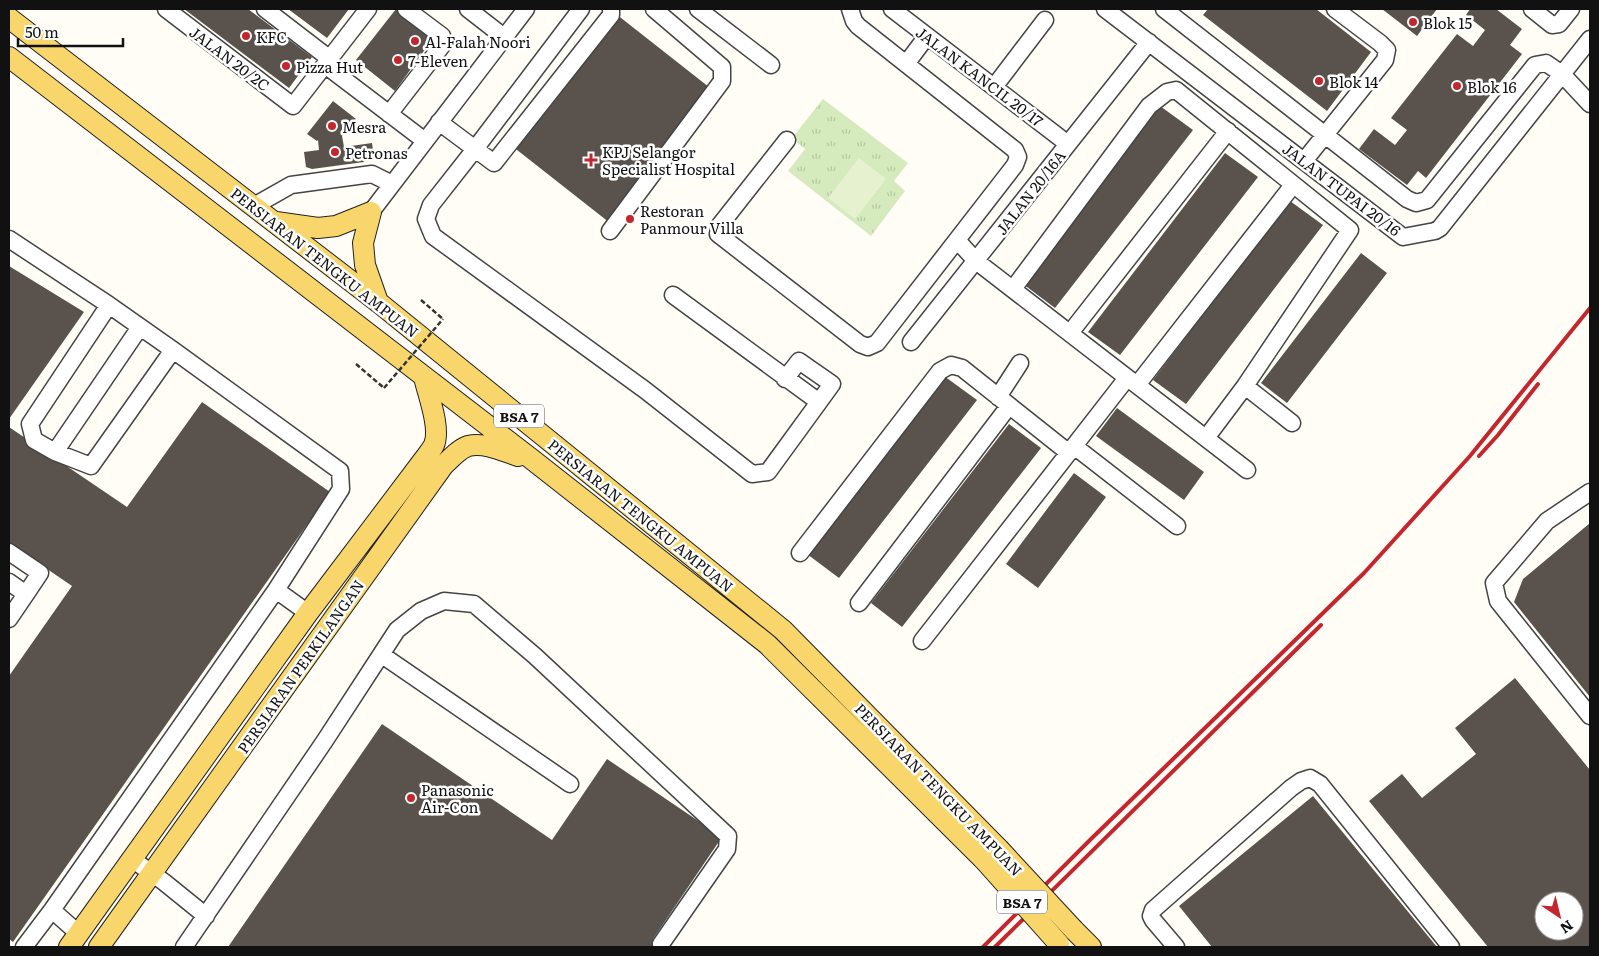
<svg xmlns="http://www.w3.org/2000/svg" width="1599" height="956" viewBox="0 0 1599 956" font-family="Literata,serif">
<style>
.park{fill:url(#park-tufts)}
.pitch{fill:#e6f2cf}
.building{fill:#5a524d;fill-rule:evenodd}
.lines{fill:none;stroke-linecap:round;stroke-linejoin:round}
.minor-casing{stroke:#444;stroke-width:19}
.major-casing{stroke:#222;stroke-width:22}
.path{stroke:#333;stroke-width:2.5;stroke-dasharray:5 2.5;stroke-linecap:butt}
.minor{stroke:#fff;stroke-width:16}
.major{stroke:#f9d66b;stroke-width:20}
.rail{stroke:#c4262e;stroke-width:4}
.major-bridge-casing{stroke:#222;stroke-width:22;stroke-linecap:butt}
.path-bridge{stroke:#333;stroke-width:2.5;stroke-dasharray:5 2.5;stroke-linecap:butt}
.major-bridge{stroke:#f9d66b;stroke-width:20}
.poi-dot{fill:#c4262e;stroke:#fff;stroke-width:2}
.labels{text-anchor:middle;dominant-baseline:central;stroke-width:5;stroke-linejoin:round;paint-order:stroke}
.shield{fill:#fff;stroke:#585858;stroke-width:1}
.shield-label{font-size:14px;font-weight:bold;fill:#111}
.poi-label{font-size:15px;fill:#111;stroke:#fff;text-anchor:start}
.street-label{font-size:15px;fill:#111;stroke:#fff}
</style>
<defs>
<pattern id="park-tufts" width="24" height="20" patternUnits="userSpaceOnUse" patternTransform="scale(1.25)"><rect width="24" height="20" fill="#d5ebbd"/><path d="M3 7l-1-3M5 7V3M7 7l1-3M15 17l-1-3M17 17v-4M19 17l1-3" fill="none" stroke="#b6c8a1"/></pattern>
</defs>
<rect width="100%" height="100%" fill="#fffdf5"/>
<path class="park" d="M 823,99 L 908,163 L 894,181 L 905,191 L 871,236 L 788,171 L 805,149 L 792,138 Z"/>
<path class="pitch" d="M 859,158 L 886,179 L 855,219 L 828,198 Z"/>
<path class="building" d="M 184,9 L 248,9 L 312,57 L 289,88 Z
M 288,9 L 349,9 L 327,38 Z
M 396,9 L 434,37 L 395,91 L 356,60 Z
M 1208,9 L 1316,9 L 1371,52 L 1327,111 L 1203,15 Z
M 1382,9 L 1437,9 L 1417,36 Z
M 1470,9 L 1496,9 L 1522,29 L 1510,45 L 1522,54 L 1426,178 L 1418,171 L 1407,185 L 1359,149 L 1374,129 L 1395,145 L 1407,130 L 1391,118 L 1457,34 L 1473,46 L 1485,30 L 1466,15 Z
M 616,14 L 714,91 L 610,223 L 512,146 Z
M 333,101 L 356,119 L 342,136 L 344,147 L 372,143 L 373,150 L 364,162 L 312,169 L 306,167 L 304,152 L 319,150 L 318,140 L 317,141 L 307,134 Z
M 1160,106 L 1193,130 L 1055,308 L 1023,284 Z
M 1225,153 L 1258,177 L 1120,355 L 1088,332 Z
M 1290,201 L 1323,225 L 1186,404 L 1153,380 Z
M 1361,253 L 1387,273 L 1287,403 L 1261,383 Z
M 9,266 L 84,312 L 9,419 Z
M 944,376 L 977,400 L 839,578 L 807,554 Z
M 202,402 L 330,492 L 13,942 L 9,939 L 9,676 L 72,586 L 9,543 L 9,427 L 127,507 Z
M 1117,408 L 1204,472 L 1184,500 L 1096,436 Z
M 1009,424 L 1041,448 L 902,627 L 871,603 Z
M 1074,473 L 1106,497 L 1038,588 L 1006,564 Z
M 1590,523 L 1590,697 L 1514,602 L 1523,579 Z
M 1515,678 L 1590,770 L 1590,947 L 1488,947 L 1369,801 L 1402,774 L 1422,798 L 1476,754 L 1455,728 ZM 1544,901 L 1574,901 L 1574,931 L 1544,931 Z
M 382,724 L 552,840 L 607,759 L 722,837 L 653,939 L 665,947 L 228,947 Z
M 1313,796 L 1437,947 L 1212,947 L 1179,906 Z"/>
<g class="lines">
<g class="minor-casing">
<path id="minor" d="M 166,9 L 293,106 L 368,9
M 265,9 L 330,59
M 468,9 L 504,37
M 581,9 L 475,149 L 431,205 L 426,219 L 433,236 L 645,390 L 752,474 L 768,472 L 819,402 L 673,295
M 698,9 L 771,65
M 892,9 L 1068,144
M 1105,9 L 1403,237 L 1435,231 L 1440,228 L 1590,39
M 1164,9 L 1407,199 L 1416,203 L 1427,200 L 1535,65 L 1546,63 L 1562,74 L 1590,104
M 1532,9 L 1552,25 L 1559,24 L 1571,9
M 906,64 L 927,36
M 325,65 L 425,141
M 994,87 L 1045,20
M 389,114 L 444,43 L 442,36 L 406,9
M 439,122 L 494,163 L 611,15 L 611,9
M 787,140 L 720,225 L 718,234 L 860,344 L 868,347 L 877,343 L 1015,165 L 1018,157 L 1015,150 L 858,26 L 854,21 L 850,9
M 1304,161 L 1385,60 L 1387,50 L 1380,43 L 1335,9
M 254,206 L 291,185 L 372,174 L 392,184
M 371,212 L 526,9
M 610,231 L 722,81 L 722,67 L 654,9
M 9,239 L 109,305 L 173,350 L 340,471 L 341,489 L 276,590 L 52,910 L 24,947
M 957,240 L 976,261 L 1247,470
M 1013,289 L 1149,106 L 1167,92 L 1176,90 L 1350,230 L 1245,386 L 1206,438
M 109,305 L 30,424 L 34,440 L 55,452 L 91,466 L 173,350
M 1070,333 L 1228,131
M 911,342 L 1149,42
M 785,379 L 799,361 L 832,384 L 819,402
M 1137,385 L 1293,185
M 1245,386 L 1292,423
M 998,397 L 1020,363
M 1074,446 L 1177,526
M 55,452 L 140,327
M 1590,492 L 1547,521 L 1494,583 L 1498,601 L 1590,716
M 9,552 L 40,573 L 26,594
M 800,553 L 940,371 L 951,365 L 962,368 L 1069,453
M 9,582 L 26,594 L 9,619
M 276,590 L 308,613
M 859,603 L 1009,406
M 922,641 L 1127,378
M 382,655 L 570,784
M 132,859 L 164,882 L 206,916
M 52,910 L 78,933
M 184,947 L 324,742 L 397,630 L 421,611 L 444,601 L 474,604 L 535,656 L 728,836 L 727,849 L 661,944
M 1176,947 L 1153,920 L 1151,916 L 1153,910 L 1291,788 L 1301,781 L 1310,778 L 1320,784 L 1451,947"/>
</g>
<g class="major-casing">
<path id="major" d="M 9,18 L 378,302 L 783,630 L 999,849
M 9,57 L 534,461 L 767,644 L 985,861
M 371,212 L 363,243 L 365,265 L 378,302
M 276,222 L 318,228 L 336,226 L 371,212
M 1074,930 L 1091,947
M 69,947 L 308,613 L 425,458 C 428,454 432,449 434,445 C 441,428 428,395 424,377
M 99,947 L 443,466 C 450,459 459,449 468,446 C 485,442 503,451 518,456"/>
</g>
<path class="path" d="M 421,300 L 443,319
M 356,364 L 384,388"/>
<use href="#minor" class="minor"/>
<use href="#major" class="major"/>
<path class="rail" d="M 1479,456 L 1498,435 L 1538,384
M 983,947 L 1091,839 L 1364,573 L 1470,456 L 1590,308
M 995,947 L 1321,625"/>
<g class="major-bridge-casing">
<path id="major-bridge" d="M 999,849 L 1074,930
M 985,861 L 1059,944"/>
</g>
<path class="path-bridge" d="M 384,388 L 443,319"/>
<use href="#major-bridge" class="major-bridge"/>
</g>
<g class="poi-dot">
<circle cx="1413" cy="22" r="5"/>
<circle cx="246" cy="36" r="5"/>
<circle cx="415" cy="41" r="5"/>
<circle cx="398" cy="60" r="5"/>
<circle cx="286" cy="66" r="5"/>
<circle cx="1319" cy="81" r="5"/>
<circle cx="1457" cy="86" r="5"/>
<circle cx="332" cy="126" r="5"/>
<circle cx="335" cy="152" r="5"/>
<path d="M588.5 152.5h5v5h5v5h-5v5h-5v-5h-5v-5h5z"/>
<circle cx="630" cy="219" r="5"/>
<circle cx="411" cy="798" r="5"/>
</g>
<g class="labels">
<g class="shield">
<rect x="494" y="404.5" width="50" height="23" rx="4"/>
<rect x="997" y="890.5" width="50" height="23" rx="4"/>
</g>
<g class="shield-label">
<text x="519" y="416">BSA 7</text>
<text x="1022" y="902">BSA 7</text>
</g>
<g class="poi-label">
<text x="1423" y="22">Blok 15</text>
<text x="256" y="36">KFC</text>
<text x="425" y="41">Al-Falah Noori</text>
<text x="408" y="60">7-Eleven</text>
<text x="296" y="66">Pizza Hut</text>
<text x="1329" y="81">Blok 14</text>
<text x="1467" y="86">Blok 16</text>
<text x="342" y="126">Mesra</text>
<text x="602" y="151">KPJ Selangor<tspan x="602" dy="17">Specialist Hospital</tspan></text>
<text x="345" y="152">Petronas</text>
<text x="640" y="210">Restoran<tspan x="640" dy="17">Panmour Villa</tspan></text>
<text x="421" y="789">Panasonic<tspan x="421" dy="17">Air-Con</tspan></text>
</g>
<g class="street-label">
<text transform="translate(230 58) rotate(37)">JALAN 20/2C</text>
<text transform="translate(980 76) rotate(37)">JALAN KANCIL 20/17</text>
<text transform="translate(1342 189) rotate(37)">JALAN TUPAI 20/16</text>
<text transform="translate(1030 192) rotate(-52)">JALAN 20/16A</text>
<text transform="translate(325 262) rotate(38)">PERSIARAN TENGKU AMPUAN</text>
<text transform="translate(641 515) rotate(39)">PERSIARAN TENGKU AMPUAN</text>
<text transform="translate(300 666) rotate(-55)">PERSIARAN PERKILANGAN</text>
<text transform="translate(939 789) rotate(46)">PERSIARAN TENGKU AMPUAN</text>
</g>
</g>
<rect width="1599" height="956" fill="none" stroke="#111111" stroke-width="20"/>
<g transform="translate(1559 916) rotate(145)"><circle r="24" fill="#ffffff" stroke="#a0a0a0"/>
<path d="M0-4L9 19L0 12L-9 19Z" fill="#c4262e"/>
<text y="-8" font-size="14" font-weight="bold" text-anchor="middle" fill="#111111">N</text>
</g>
<path d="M18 38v8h105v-8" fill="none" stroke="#111111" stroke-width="2.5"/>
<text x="25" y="38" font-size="15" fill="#111111" stroke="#ffffff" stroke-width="4" paint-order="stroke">50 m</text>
</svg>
